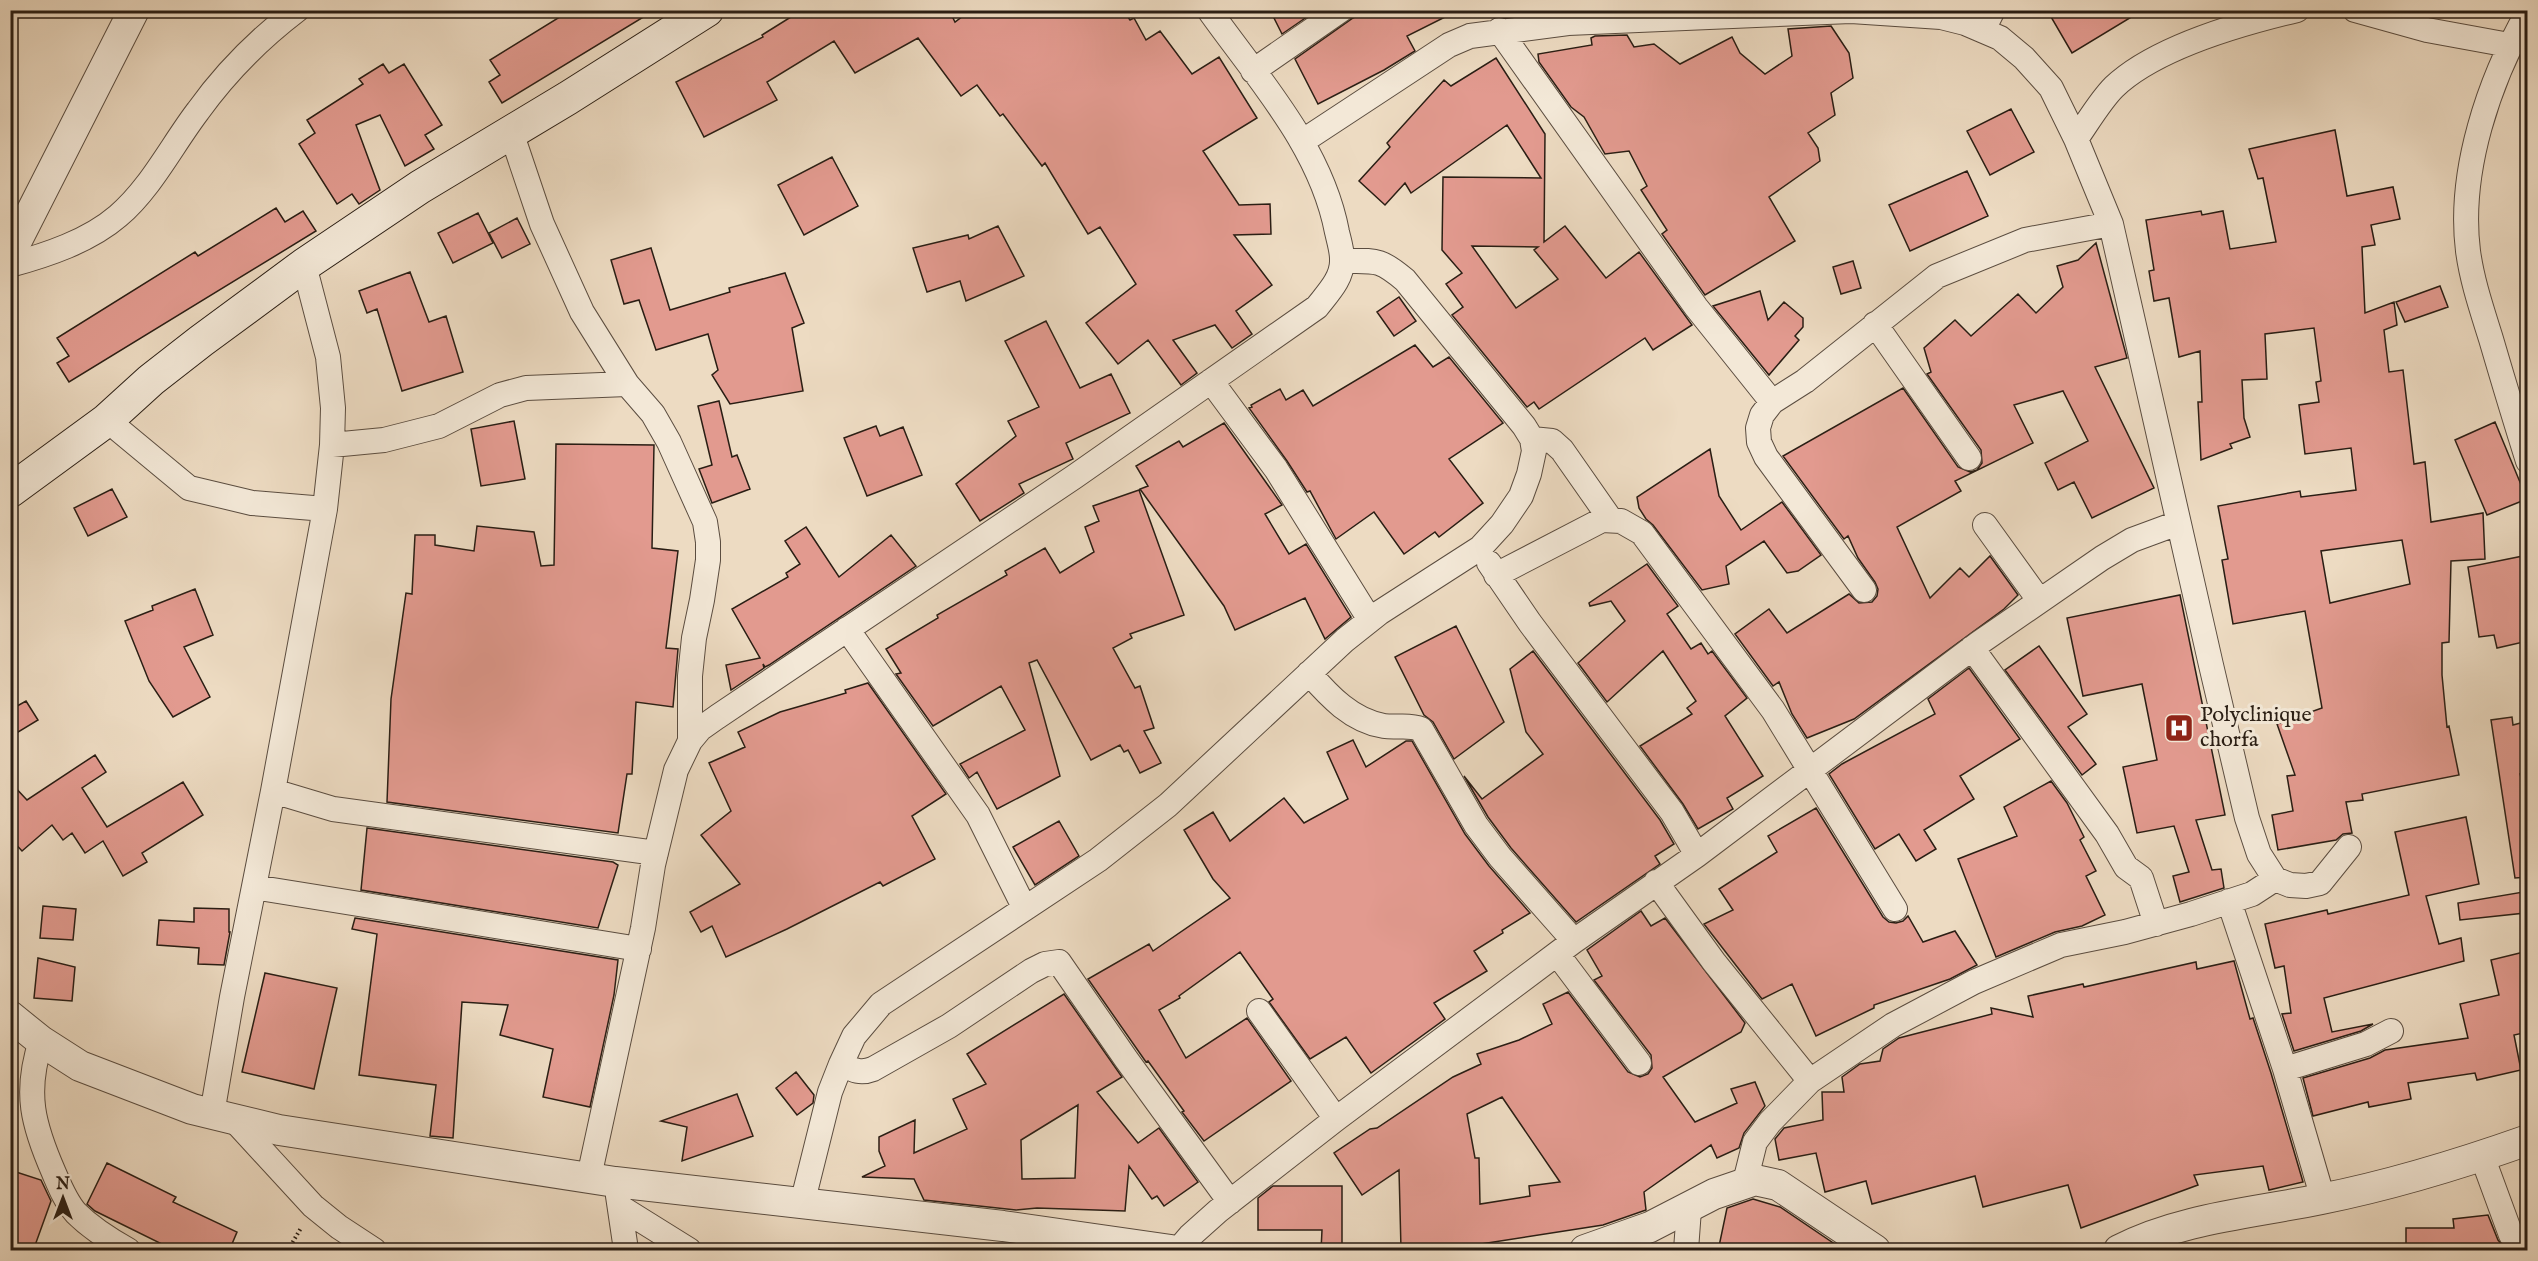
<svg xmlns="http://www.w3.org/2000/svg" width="2538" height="1261" viewBox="0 0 2538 1261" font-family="'IM FELL English',serif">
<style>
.building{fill:#e29a8f;stroke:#2a1e14;stroke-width:1.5;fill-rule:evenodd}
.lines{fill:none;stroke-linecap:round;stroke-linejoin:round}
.minor-casing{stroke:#5b4d40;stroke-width:26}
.tertiary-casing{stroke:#5b4d40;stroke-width:32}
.secondary-casing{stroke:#2a1e14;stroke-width:35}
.path{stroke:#2a1e14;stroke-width:4;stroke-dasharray:1.5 3;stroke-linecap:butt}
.minor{stroke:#f3e8d7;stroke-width:24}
.tertiary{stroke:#f3e8d7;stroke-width:30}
.secondary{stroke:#f3e8d7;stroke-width:33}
.labels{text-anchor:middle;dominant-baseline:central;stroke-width:6;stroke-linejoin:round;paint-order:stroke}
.poi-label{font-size:22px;fill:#2a1e14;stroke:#f3e8d7;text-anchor:start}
</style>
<rect width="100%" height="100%" fill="#eddbc2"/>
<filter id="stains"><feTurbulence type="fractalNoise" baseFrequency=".00333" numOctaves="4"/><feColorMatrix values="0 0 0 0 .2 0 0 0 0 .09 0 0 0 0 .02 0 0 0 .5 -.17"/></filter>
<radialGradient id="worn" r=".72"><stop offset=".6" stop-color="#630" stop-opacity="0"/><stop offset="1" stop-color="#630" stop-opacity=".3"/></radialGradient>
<path class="building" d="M 571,10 L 655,10 L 502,103 L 489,82 L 500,75 L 490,60 Z
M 802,10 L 949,10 L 955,22 L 971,10 L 1123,10 L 1130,20 L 1134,18 L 1146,40 L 1160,31 L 1192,74 L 1219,57 L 1257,118 L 1203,151 L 1239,205 L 1270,204 L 1271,234 L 1234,235 L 1272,285 L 1236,311 L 1252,334 L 1232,348 L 1215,325 L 1173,340 L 1197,373 L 1181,385 L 1148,340 L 1118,364 L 1086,323 L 1136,284 L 1100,227 L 1088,234 L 1045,163 L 1042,166 L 1003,114 L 1000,116 L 977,85 L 961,96 L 918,38 L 855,73 L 834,41 L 767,82 L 777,100 L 704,137 L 676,82 L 763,37 L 762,35 Z
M 1270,10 L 1313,10 L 1314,12 L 1282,34 Z
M 1367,10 L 1459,10 L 1407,36 L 1415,51 L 1384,70 L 1318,104 L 1295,59 L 1353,18 Z
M 2047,10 L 2143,10 L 2072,53 Z
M 1831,26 L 1849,53 L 1853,78 L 1831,93 L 1835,115 L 1808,133 L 1818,148 L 1820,161 L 1769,197 L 1795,241 L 1705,295 L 1662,234 L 1667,230 L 1641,190 L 1647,186 L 1629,151 L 1605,154 L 1584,117 L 1571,107 L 1539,62 L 1538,54 L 1592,45 L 1591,38 L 1595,36 L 1627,35 L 1634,47 L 1654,44 L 1680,64 L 1732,37 L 1740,53 L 1765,74 L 1792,56 L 1788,29 Z
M 1496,58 L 1545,134 L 1544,242 L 1565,226 L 1606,278 L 1639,252 L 1692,325 L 1653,350 L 1645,338 L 1539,409 L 1534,402 L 1527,407 L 1452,315 L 1463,307 L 1446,284 L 1462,273 L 1442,250 L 1443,177 L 1541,178 L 1507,125 L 1411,193 L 1405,183 L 1385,205 L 1359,181 L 1390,147 L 1387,143 L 1444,80 L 1451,86 ZM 1472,246 L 1538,247 L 1534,250 L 1558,279 L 1516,308 Z
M 383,64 L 389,73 L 404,64 L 442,125 L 425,135 L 434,149 L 405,166 L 380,115 L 356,125 L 380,190 L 359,204 L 352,194 L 337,204 L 299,144 L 315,133 L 307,120 L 363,84 L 359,79 Z
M 2011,109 L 2034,152 L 1990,175 L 1967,131 Z
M 2335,130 L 2347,196 L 2393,187 L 2400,219 L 2371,225 L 2375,245 L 2362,247 L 2365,313 L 2394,302 L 2397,325 L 2384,330 L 2389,372 L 2403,370 L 2414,464 L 2425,462 L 2431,522 L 2483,513 L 2485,559 L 2451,561 L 2449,642 L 2442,643 L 2442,675 L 2447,727 L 2449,726 L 2459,775 L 2362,794 L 2363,800 L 2346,802 L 2352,833 L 2343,834 L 2336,840 L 2278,850 L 2272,815 L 2293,811 L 2287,776 L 2295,775 L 2277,724 L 2322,708 L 2305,611 L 2233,624 L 2222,560 L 2228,559 L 2218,506 L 2300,491 L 2301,497 L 2356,490 L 2351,448 L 2305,454 L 2299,405 L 2319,402 L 2316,382 L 2321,381 L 2314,328 L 2265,334 L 2267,379 L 2242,380 L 2244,418 L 2250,437 L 2230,444 L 2232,448 L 2201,460 L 2198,402 L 2202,402 L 2200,351 L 2179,357 L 2169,298 L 2154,301 L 2149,271 L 2154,270 L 2146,220 L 2201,211 L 2202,215 L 2223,211 L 2230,249 L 2276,242 L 2263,178 L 2258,179 L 2249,149 ZM 2402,540 L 2410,584 L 2330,603 L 2321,551 Z
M 832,157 L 858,206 L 804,235 L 778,185 Z
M 1967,171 L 1988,216 L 1910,251 L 1889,205 Z
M 276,208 L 285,222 L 303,211 L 316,231 L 69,382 L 57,363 L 69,356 L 57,338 L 195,252 L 198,256 Z
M 478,213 L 493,243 L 453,263 L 438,233 Z
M 517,218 L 530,244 L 502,258 L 489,233 Z
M 998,226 L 1024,276 L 966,301 L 960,281 L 927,292 L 913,248 L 968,235 L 969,239 Z
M 2096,243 L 2127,358 L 2095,367 L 2154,488 L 2092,518 L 2074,482 L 2058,490 L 2045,463 L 2088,441 L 2063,391 L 2014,405 L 2033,443 L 1955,481 L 1961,491 L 1897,527 L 1930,598 L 1960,568 L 1969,577 L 1990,556 L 2018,595 L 2004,609 L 1854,719 L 1807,738 L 1792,714 L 1779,682 L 1773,686 L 1735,634 L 1769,609 L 1787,633 L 1849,594 L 1859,603 L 1872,602 L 1877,596 L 1878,589 L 1875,582 L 1858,558 L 1848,536 L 1844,539 L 1783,456 L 1903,388 L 1958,467 L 1970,472 L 1977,470 L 1982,463 L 1981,450 L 1927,374 L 1931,372 L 1924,348 L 1955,320 L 1971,336 L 2018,294 L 2036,313 L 2063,287 L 2057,266 L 2078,260 Z
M 651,248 L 670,310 L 730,292 L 729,288 L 785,273 L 804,323 L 792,328 L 803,391 L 730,404 L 712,375 L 718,370 L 708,334 L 656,350 L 639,300 L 624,304 L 611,260 Z
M 1853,261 L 1861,288 L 1841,294 L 1833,267 Z
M 410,272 L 429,322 L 446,316 L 463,372 L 402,391 L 377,309 L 367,313 L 359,291 Z
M 2440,286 L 2448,307 L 2405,322 L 2396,302 Z
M 1760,291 L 1768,320 L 1784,302 L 1803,318 L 1803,327 L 1795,336 L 1799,340 L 1769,375 L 1713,306 Z
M 1399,297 L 1416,321 L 1394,336 L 1377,312 Z
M 1046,321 L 1080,388 L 1111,374 L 1130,413 L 1066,443 L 1073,459 L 1019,484 L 1024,493 L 980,521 L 956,484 L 1016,436 L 1008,421 L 1039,407 L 1005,341 Z
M 1415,345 L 1433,367 L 1449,357 L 1503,423 L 1449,459 L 1483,503 L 1439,537 L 1435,532 L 1404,554 L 1374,512 L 1336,539 L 1310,491 L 1307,492 L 1287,461 L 1249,408 L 1252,407 L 1251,405 L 1280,389 L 1286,400 L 1303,390 L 1313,406 Z
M 719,401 L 732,457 L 737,455 L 750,489 L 712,503 L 699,469 L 712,465 L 698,406 Z
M 514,421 L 525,479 L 481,486 L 471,429 Z
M 2495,422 L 2527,499 L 2487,515 L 2455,440 Z
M 1224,423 L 1282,505 L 1265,514 L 1289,554 L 1306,544 L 1351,617 L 1325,639 L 1305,598 L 1235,630 L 1224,606 L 1140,489 L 1148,486 L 1136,466 L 1179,441 L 1183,447 Z
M 876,426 L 880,436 L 903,427 L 922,475 L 867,496 L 844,438 Z
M 556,444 L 654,445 L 652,548 L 678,551 L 666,648 L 678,649 L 673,707 L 636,702 L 632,774 L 627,774 L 618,833 L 387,802 L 391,699 L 406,593 L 412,594 L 415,535 L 435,535 L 435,545 L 474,551 L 477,526 L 534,532 L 541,566 L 554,565 Z
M 1710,449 L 1719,496 L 1741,530 L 1782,502 L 1821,555 L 1798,571 L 1787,573 L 1764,541 L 1726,566 L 1729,584 L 1702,590 L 1653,525 L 1646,519 L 1639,508 L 1637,497 Z
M 112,489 L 127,517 L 88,536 L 74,508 Z
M 1139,490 L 1184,615 L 1130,634 L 1132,638 L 1113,648 L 1135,688 L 1140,686 L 1154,728 L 1144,731 L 1161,763 L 1140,773 L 1128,750 L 1124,752 L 1120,745 L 1091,760 L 1037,660 L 1029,663 L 1060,776 L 997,809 L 977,772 L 969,778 L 960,764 L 1025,730 L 1001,686 L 933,726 L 896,674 L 901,673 L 886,649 L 938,618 L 937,615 L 1007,575 L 1005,571 L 1045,548 L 1060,573 L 1094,552 L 1085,527 L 1099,521 L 1093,506 Z
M 806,527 L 839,577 L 891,535 L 916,566 L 769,665 L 765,667 L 763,664 L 764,668 L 731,690 L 726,665 L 760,658 L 732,609 L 788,577 L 786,573 L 800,564 L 785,541 Z
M 2528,555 L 2528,641 L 2497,648 L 2494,635 L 2479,637 L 2468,567 Z
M 1647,564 L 1678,606 L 1667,614 L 1691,649 L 1701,643 L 1708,654 L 1712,651 L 1747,698 L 1725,716 L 1763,776 L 1727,798 L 1733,809 L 1698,829 L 1683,804 L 1640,746 L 1692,714 L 1687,708 L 1696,701 L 1663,651 L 1607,702 L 1578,663 L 1625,621 L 1611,601 L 1590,606 L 1589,603 Z
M 195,589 L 213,635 L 184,647 L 210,697 L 173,717 L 149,681 L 125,621 L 153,610 L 152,606 Z
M 2180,595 L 2225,815 L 2196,820 L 2212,870 L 2221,869 L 2224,888 L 2180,902 L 2173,876 L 2189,872 L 2174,826 L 2137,833 L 2123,767 L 2157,760 L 2142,684 L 2083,696 L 2067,618 Z
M 1456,626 L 1504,722 L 1454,759 L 1433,722 L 1424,715 L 1395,657 Z
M 2039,646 L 2087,714 L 2068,727 L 2096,764 L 2082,775 L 2005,670 Z
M 1533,651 L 1660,820 L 1674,844 L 1655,856 L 1660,864 L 1576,922 L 1511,848 L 1488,817 L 1464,776 L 1482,799 L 1543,754 L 1526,732 L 1510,669 Z
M 1969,668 L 2020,739 L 1960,776 L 1974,799 L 1924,830 L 1936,849 L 1916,861 L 1899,834 L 1875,849 L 1829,774 L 1842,764 L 1935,714 L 1928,699 Z
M 868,683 L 946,794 L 912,816 L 935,859 L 883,886 L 880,882 L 787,929 L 726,957 L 712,926 L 701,932 L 690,912 L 740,884 L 701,835 L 731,811 L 709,763 L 745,747 L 738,732 L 780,712 L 846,693 L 845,690 Z
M 26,701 L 38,720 L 10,737 L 10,710 Z
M 2512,717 L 2513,725 L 2528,721 L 2528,773 L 2520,774 L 2528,804 L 2528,877 L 2515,878 L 2491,720 Z
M 1353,740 L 1366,767 L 1406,741 L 1412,741 L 1465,834 L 1489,866 L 1530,913 L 1502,930 L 1503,933 L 1474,951 L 1487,971 L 1434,1003 L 1445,1019 L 1371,1073 L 1346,1037 L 1310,1059 L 1269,1002 L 1273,999 L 1240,952 L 1179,996 L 1180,998 L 1159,1010 L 1186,1058 L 1247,1018 L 1291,1081 L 1204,1141 L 1182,1112 L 1184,1111 L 1148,1061 L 1146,1062 L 1088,979 L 1149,944 L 1153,951 L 1230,898 L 1213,879 L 1184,830 L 1213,812 L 1230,841 L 1284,798 L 1304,823 L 1348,799 L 1327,752 Z
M 95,755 L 106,772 L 82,788 L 107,827 L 183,782 L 203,815 L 142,853 L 147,862 L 123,876 L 103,841 L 85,853 L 72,833 L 63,840 L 52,825 L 22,851 L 10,838 L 10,782 L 27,800 Z
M 2051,781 L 2067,803 L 2084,837 L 2080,840 L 2096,871 L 2086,876 L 2105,915 L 2082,926 L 2055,932 L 1996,957 L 1958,859 L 2017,836 L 2004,807 Z
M 1816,808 L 1883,917 L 1889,922 L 1896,923 L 1903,921 L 1908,916 L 1923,942 L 1955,931 L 1977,965 L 1950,979 L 1874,1005 L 1874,1008 L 1816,1036 L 1792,984 L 1762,999 L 1704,924 L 1733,910 L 1719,889 L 1777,852 L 1768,836 Z
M 2466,817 L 2479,884 L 2426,896 L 2439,944 L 2461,938 L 2464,961 L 2324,998 L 2332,1032 L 2373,1024 L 2361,1031 L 2294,1051 L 2282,1014 L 2291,1013 L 2284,966 L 2275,968 L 2265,924 L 2327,910 L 2328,914 L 2409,895 L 2395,832 Z
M 1059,821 L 1079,856 L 1035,885 L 1013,847 Z
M 367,828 L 613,862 L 618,865 L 598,928 L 361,890 Z
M 2523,892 L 2525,913 L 2460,920 L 2458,903 Z
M 43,906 L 76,909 L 73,940 L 40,938 Z
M 194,908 L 229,909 L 229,932 L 230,932 L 224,965 L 198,964 L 199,948 L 157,945 L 159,920 L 194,922 Z
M 1641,911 L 1651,926 L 1665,918 L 1745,1023 L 1741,1032 L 1663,1077 L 1695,1122 L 1737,1103 L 1731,1089 L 1755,1082 L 1765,1106 L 1744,1133 L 1739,1148 L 1717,1158 L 1711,1145 L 1644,1192 L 1646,1210 L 1603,1225 L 1455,1248 L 1401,1249 L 1399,1170 L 1362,1195 L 1334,1153 L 1370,1129 L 1377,1128 L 1453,1077 L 1481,1064 L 1477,1054 L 1519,1040 L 1552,1024 L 1543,1004 L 1568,992 L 1628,1072 L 1640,1077 L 1648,1074 L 1652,1068 L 1651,1055 L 1594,980 L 1602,976 L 1587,950 ZM 1502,1097 L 1560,1182 L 1529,1186 L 1530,1196 L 1480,1204 L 1479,1158 L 1475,1158 L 1467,1114 Z
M 355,918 L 618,960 L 614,995 L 590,1107 L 543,1097 L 553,1049 L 500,1035 L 508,1005 L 462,1002 L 453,1138 L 430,1136 L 436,1085 L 359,1075 L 377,934 L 352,929 Z
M 2528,951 L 2528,1032 L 2514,1035 L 2521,1070 L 2477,1080 L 2475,1073 L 2408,1083 L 2411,1099 L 2369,1107 L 2368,1102 L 2313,1116 L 2303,1078 L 2370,1058 L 2385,1050 L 2468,1038 L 2460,1004 L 2499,995 L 2491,960 Z
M 38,958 L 75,967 L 72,1001 L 34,998 Z
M 2234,961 L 2250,1019 L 2253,1018 L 2271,1073 L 2303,1182 L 2269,1190 L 2263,1166 L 2194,1175 L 2198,1185 L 2081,1228 L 2068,1185 L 1983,1207 L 1975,1176 L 1872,1204 L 1866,1181 L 1825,1192 L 1816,1153 L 1779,1160 L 1775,1139 L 1784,1128 L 1823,1120 L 1822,1092 L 1844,1092 L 1842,1077 L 1860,1064 L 1880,1061 L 1883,1049 L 1899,1038 L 1992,1014 L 1991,1008 L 2033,1017 L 2028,996 L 2083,984 L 2084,987 L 2196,962 L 2197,969 Z
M 265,973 L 337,988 L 314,1089 L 242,1072 Z
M 1064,994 L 1122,1077 L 1097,1092 L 1138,1143 L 1159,1128 L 1198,1182 L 1164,1206 L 1157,1196 L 1152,1199 L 1129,1166 L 1125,1211 L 1037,1208 L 1016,1210 L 924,1200 L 914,1179 L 862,1177 L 885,1166 L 879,1151 L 879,1137 L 915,1120 L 914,1153 L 967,1129 L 953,1099 L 986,1084 L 967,1054 ZM 1078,1105 L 1075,1178 L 1022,1179 L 1021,1140 Z
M 796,1072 L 814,1095 L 813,1103 L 797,1115 L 776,1088 Z
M 737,1094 L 753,1136 L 682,1161 L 687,1127 L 661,1121 Z
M 107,1163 L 176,1197 L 173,1202 L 237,1232 L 229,1251 L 161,1251 L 164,1245 L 95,1211 L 87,1204 Z
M 10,1170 L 41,1180 L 51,1201 L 33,1251 L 10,1251 Z
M 1273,1186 L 1342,1186 L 1342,1251 L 1321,1251 L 1322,1230 L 1258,1230 L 1258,1198 Z
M 1753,1199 L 1780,1207 L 1845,1251 L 1718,1251 L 1727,1208 Z
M 2488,1215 L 2498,1240 L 2508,1251 L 2406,1251 L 2406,1228 L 2454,1228 L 2453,1219 Z"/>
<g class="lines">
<g class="minor-casing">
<path id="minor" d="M 2355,10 L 2427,30 L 2509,45
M 2528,12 C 2489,81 2458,171 2468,251 C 2472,281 2482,310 2491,339 C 2503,380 2515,420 2528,461
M 1499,30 L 1696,307 L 1772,402
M 1983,30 L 1993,10
M 1253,71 L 1341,10
M 511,132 L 542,224 L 582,312 L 627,384 L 653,414 L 669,442 L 705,522 L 708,542 L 708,560 L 702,600 L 694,638 L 690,676 L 690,741
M 2076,139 C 2088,122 2100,101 2114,87 C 2156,47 2242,23 2297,10
M 1303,141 L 1449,45 L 1470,36 L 1568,23 L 1851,11 L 1941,17 L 1965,23 L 2000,38 L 2024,58 L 2051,88 L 2076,139 L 2111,224 L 2211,665 L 2247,818 L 2259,854 L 2275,879 L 2290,885 L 2306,886 L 2320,883 L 2349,847
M 10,265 C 47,255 89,241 118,216 C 151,188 172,145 198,111 C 226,72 259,39 297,10
M 1875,324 L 1969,458
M 1211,381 L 1276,469 L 1370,620
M 107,420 L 189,488 L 252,503 L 325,509
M 1532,439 L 1552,441 L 1562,450 L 1611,520
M 332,445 L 384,440 L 439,426 L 500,395 L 526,388 L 627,384
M 1985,525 L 2039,600
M 1489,563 L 1530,623 L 1672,812 L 1697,855
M 1496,575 L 1602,520 L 1621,521 L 1642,533 L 1773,710 L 1895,909
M 1864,590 L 1766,457 L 1759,442 L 1758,428 L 1762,415 L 1772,402 L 1805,381 L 1937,276 L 2025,240 L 2111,224
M 847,629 L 978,815 L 1024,907
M 1972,648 L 2107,834 L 2126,867 L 2141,878 L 2156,924
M 1309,673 C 1329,696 1352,721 1384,726 C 1396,728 1409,724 1421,729 L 1476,825 L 1500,857 L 1574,941
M 273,791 L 333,809 L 656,853
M 1656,882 L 1714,962 L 1810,1081
M 254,887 L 639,949
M 2229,901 L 2285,1069 L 2323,1199
M 1558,955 L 1639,1063
M 1259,1011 L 1336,1119
M 41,1041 C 24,1093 33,1125 54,1173 C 60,1187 66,1202 76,1213 C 91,1228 110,1240 128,1250
M 841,1064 C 853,1070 860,1074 873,1069 L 949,1026 L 1031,971 L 1045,964 L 1059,962 L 1126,1059 L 1230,1202
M 2285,1069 L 2366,1044 L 2391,1031
M 212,1114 L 232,997 L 273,791 L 325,509 L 332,445 L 333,408 L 328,357 L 304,265
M 233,1119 L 313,1206 L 339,1227 L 374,1250
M 2482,1156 L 2511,1235 L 2528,1247
M 589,1177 L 643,928 L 653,865 L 676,770 L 690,741 L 700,729 L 717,717 L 1074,477 L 1317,307 C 1328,293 1343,278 1342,259 C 1342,250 1339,241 1337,232 C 1321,147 1258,79 1209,10
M 1745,1182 L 1755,1142 L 1770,1122 L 1810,1081 L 1893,1025 L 1974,982 L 2061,945 L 2125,932 L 2191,914 L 2252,894 L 2275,879
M 618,1196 L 626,1250
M 802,1204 L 830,1092 L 841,1064 L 854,1036 L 881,1004 L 1098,860 L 1168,805 L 1345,640 L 1379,613 L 1480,548 L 1502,524 L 1521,496 L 1529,474 L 1534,451 L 1532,439 L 1524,426 L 1405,280 C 1379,258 1376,261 1342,261
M 620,1207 L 689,1250
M 1178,1250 L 1190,1236 L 1218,1211 L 1336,1119 L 1574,941 L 1697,855 L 1979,643 L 2102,558 L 2132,540 L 2178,523
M 1686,1250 L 1689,1209"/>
</g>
<g class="tertiary-casing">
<path id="tertiary" d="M 10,254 L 134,10
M 10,1016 L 41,1041 L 80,1066 L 192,1109 L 279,1130 L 615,1182 L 1003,1226 L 1171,1250
M 1585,1250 L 1650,1227 L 1714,1194 L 1755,1180 L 1778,1185 L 1875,1250
M 2119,1250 C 2181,1218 2254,1213 2321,1199 C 2392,1185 2460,1164 2528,1140"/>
</g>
<g class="secondary-casing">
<path id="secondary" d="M 10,491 L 107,420 L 151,380 L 201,341 L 304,265 L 420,187 L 568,98 L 707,10"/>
</g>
<path class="path" d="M 288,1250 L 301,1228"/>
<use href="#minor" class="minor"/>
<use href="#tertiary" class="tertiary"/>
<use href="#secondary" class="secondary"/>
</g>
<defs>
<g id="hospital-square" transform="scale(1.5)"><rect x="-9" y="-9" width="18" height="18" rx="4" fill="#8f2418" stroke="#f3e8d7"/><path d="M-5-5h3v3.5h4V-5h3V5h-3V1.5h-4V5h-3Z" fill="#fff"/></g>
</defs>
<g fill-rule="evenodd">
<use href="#hospital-square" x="2179" y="728"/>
</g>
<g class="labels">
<g class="poi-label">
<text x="2200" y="715">Polyclinique<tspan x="2200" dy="25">chorfa</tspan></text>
</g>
</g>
<rect width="2538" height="1261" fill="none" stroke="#eddbc2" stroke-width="36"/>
<rect x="12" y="12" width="2514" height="1237" fill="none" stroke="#2a1e14" stroke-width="3"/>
<rect x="18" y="18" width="2502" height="1225" fill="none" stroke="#2a1e14" stroke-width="1.5"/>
<g transform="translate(63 1198)" stroke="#f3e8d7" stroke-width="4.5" paint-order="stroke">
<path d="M0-4.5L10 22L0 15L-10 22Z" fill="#2a1e14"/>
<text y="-9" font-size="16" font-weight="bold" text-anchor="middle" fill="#2a1e14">N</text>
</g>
<rect width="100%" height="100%" filter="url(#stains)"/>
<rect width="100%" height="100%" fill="url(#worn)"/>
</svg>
